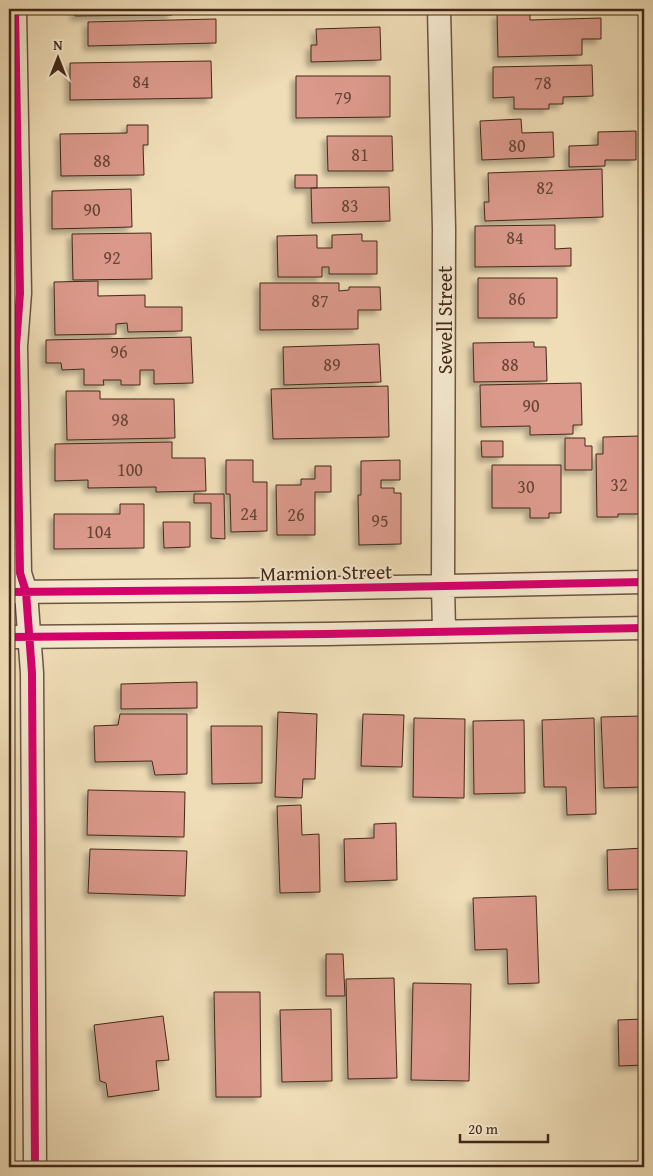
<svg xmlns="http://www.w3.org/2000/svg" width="653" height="1176" viewBox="0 0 653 1176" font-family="'Gentium Book Plus',serif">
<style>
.building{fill:#db998b;stroke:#422818;filter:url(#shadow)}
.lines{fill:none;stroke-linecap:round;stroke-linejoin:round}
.minor-casing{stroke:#6d5540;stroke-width:25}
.minor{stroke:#f5e9d0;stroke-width:22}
.cycleway-casing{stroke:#f5e9d0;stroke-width:11}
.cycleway{stroke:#d6006c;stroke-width:8}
.labels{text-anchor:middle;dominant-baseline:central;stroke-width:4;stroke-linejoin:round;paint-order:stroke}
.number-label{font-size:18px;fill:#684435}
.street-label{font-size:20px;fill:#422818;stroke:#f5e9d0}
</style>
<defs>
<filter id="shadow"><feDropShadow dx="-4.5" dy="4.5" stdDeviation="2.5" flood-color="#0004"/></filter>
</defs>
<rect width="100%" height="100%" fill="#efddb7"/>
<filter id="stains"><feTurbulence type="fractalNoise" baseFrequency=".004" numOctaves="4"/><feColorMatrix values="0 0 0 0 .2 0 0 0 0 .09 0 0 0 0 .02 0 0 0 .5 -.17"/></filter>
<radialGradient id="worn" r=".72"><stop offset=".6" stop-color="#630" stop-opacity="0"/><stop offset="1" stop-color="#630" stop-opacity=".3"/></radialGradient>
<path class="building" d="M 75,9 L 172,9 L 172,15 L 75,16 Z
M 530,13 L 530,20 L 601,18 L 601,39 L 582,39 L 582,55 L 498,57 L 497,14 Z
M 216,19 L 216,43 L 88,46 L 88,22 Z
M 380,27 L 381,60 L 311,62 L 311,45 L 317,45 L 316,29 Z
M 211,61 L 212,98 L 70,100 L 70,63 Z
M 592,65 L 593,96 L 563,97 L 563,104 L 549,104 L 549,109 L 514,109 L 514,97 L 493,98 L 493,67 Z
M 296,76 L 390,76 L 390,117 L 296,118 Z
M 521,119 L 522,133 L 553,132 L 554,157 L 482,160 L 480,121 Z
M 127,125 L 148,125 L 148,145 L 143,145 L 144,175 L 61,176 L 60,134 L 127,133 Z
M 636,131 L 636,160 L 605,160 L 605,166 L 569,167 L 569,146 L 598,145 L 598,132 Z
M 327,136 L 392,136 L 393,171 L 328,171 Z
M 602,169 L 603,217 L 485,221 L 484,202 L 489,202 L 488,173 Z
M 295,175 L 317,175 L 317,188 L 295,188 Z
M 389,187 L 390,221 L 312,223 L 311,188 Z
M 131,189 L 132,227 L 52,229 L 52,191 Z
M 555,225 L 555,249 L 571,248 L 571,266 L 475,267 L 475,226 Z
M 151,233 L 152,279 L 73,280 L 72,234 Z
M 362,234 L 362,241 L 377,241 L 377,274 L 329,274 L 329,267 L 322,267 L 322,277 L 278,277 L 277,236 L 317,235 L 317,248 L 332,248 L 332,235 Z
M 478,278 L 557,278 L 557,318 L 478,318 Z
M 98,281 L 98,296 L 145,295 L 145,307 L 182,307 L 182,331 L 128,332 L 127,323 L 116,324 L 116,334 L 55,335 L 54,282 Z
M 260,283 L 339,283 L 339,291 L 349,290 L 349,287 L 380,287 L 381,310 L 358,310 L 358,329 L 260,330 Z
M 191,337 L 193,383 L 154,384 L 154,370 L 140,370 L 140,385 L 121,385 L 121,380 L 103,380 L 104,385 L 84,385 L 84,369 L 62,370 L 61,363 L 46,363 L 46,340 Z
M 534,342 L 534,347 L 546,347 L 547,381 L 474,382 L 473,343 Z
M 379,344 L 381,382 L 284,385 L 283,347 Z
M 581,383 L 582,425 L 573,425 L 573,434 L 530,435 L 530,426 L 481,427 L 480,385 Z
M 388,386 L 389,437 L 273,439 L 271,389 Z
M 66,391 L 100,391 L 100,399 L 174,399 L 175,438 L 67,440 Z
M 640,436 L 642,514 L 618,514 L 618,517 L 597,517 L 596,454 L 603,454 L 603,437 Z
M 565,438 L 585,438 L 585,446 L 592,446 L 592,470 L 565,470 Z
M 481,441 L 503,441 L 503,457 L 482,457 Z
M 172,442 L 172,458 L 205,458 L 206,491 L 156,492 L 156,487 L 88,488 L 88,480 L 55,481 L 55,444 Z
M 226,460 L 253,460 L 253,482 L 267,482 L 267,531 L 231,532 L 230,494 L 226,494 Z
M 400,460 L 400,480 L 381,480 L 381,488 L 394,488 L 394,493 L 401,493 L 401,544 L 359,545 L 358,495 L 361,495 L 361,461 Z
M 492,465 L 561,465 L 561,513 L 549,513 L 549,518 L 530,518 L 530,508 L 492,508 Z
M 315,466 L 331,466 L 331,492 L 315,492 L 315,535 L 277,535 L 276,485 L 301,485 L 301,479 L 315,479 Z
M 194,494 L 224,494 L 225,539 L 211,538 L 211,503 L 194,503 Z
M 120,504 L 144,504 L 144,548 L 54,549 L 54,514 L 120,514 Z
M 163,522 L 190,522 L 190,547 L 164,548 Z
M 197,682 L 197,708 L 121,709 L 121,684 Z
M 278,712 L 317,714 L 315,779 L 303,779 L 302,798 L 275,797 Z
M 120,714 L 187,714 L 187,774 L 155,775 L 152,761 L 95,762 L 94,726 L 118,725 Z
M 363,714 L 404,715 L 402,767 L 361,766 Z
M 644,716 L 644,787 L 604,788 L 601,717 Z
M 414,718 L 465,719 L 464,798 L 413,797 Z
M 594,718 L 596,814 L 567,815 L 566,787 L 544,787 L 542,720 Z
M 524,720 L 525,793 L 474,794 L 473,721 Z
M 211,726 L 262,726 L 262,783 L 212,784 Z
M 88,790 L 185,792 L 184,837 L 87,835 Z
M 301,805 L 302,835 L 319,834 L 320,892 L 280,893 L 277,806 Z
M 396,823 L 397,880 L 345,882 L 344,839 L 374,838 L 374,824 Z
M 644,848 L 644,889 L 608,890 L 607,850 Z
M 90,849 L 187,851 L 185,896 L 88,893 Z
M 536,896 L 539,983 L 508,984 L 507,949 L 475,950 L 473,898 Z
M 326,954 L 343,954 L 345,996 L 326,996 Z
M 394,978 L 397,1078 L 348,1079 L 346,979 Z
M 643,979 L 644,979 L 644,1065 L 619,1066 L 618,1020 L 644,1019 Z
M 413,983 L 471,984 L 469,1081 L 411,1080 Z
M 214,992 L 260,992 L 261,1097 L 216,1097 Z
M 331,1009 L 332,1081 L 282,1082 L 280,1010 Z
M 163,1016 L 169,1060 L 156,1061 L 159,1090 L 108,1097 L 106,1083 L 100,1081 L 94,1025 Z"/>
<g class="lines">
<g class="minor-casing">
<path id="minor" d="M 15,9 L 20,293 L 16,346 L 20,573 L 26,592 L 32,673 L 35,1167
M 439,9 L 444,229 L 443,585 L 444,631
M 9,592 L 237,590 L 644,582
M 9,637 L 326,634 L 644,628"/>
</g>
<use href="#minor" class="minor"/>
<g class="cycleway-casing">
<path id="cycleway" d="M 15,9 L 20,293 L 16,346 L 20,573 L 26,592 L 32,673 L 35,1167
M 9,592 L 237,590 L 644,582
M 9,637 L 326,634 L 644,628"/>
</g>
<use href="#cycleway" class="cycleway"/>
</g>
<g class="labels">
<g class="number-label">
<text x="141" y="81">84</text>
<text x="543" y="82">78</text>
<text x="343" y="97">79</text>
<text x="517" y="145">80</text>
<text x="360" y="154">81</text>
<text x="102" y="160">88</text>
<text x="545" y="187">82</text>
<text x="350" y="205">83</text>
<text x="92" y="209">90</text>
<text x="515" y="237">84</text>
<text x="112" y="257">92</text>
<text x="517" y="298">86</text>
<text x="320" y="300">87</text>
<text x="119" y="351">96</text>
<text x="332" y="364">89</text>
<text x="510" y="364">88</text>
<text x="531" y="405">90</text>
<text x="120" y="419">98</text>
<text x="130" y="469">100</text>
<text x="619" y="484">32</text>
<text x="526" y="486">30</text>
<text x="249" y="513">24</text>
<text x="296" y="514">26</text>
<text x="380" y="520">95</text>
<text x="99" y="531">104</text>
</g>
<g class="street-label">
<text transform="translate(444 320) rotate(-90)">Sewell Street</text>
<text transform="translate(326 572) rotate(-1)">Marmion Street</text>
</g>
</g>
<rect width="653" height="1176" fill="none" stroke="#efddb7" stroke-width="30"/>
<rect x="10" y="10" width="633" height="1156" fill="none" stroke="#422818" stroke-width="2.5"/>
<rect x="15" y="15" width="623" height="1146" fill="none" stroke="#422818"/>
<g transform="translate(58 58)" stroke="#f5e9d0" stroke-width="4" paint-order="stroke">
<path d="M0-4L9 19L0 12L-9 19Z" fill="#422818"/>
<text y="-8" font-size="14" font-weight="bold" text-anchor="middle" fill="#422818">N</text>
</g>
<path d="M460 1134v8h88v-8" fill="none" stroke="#422818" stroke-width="2.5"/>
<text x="468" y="1134" font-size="15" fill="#422818" stroke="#f5e9d0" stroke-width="4" paint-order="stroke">20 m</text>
<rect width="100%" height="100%" filter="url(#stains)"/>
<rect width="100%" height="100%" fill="url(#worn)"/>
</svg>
